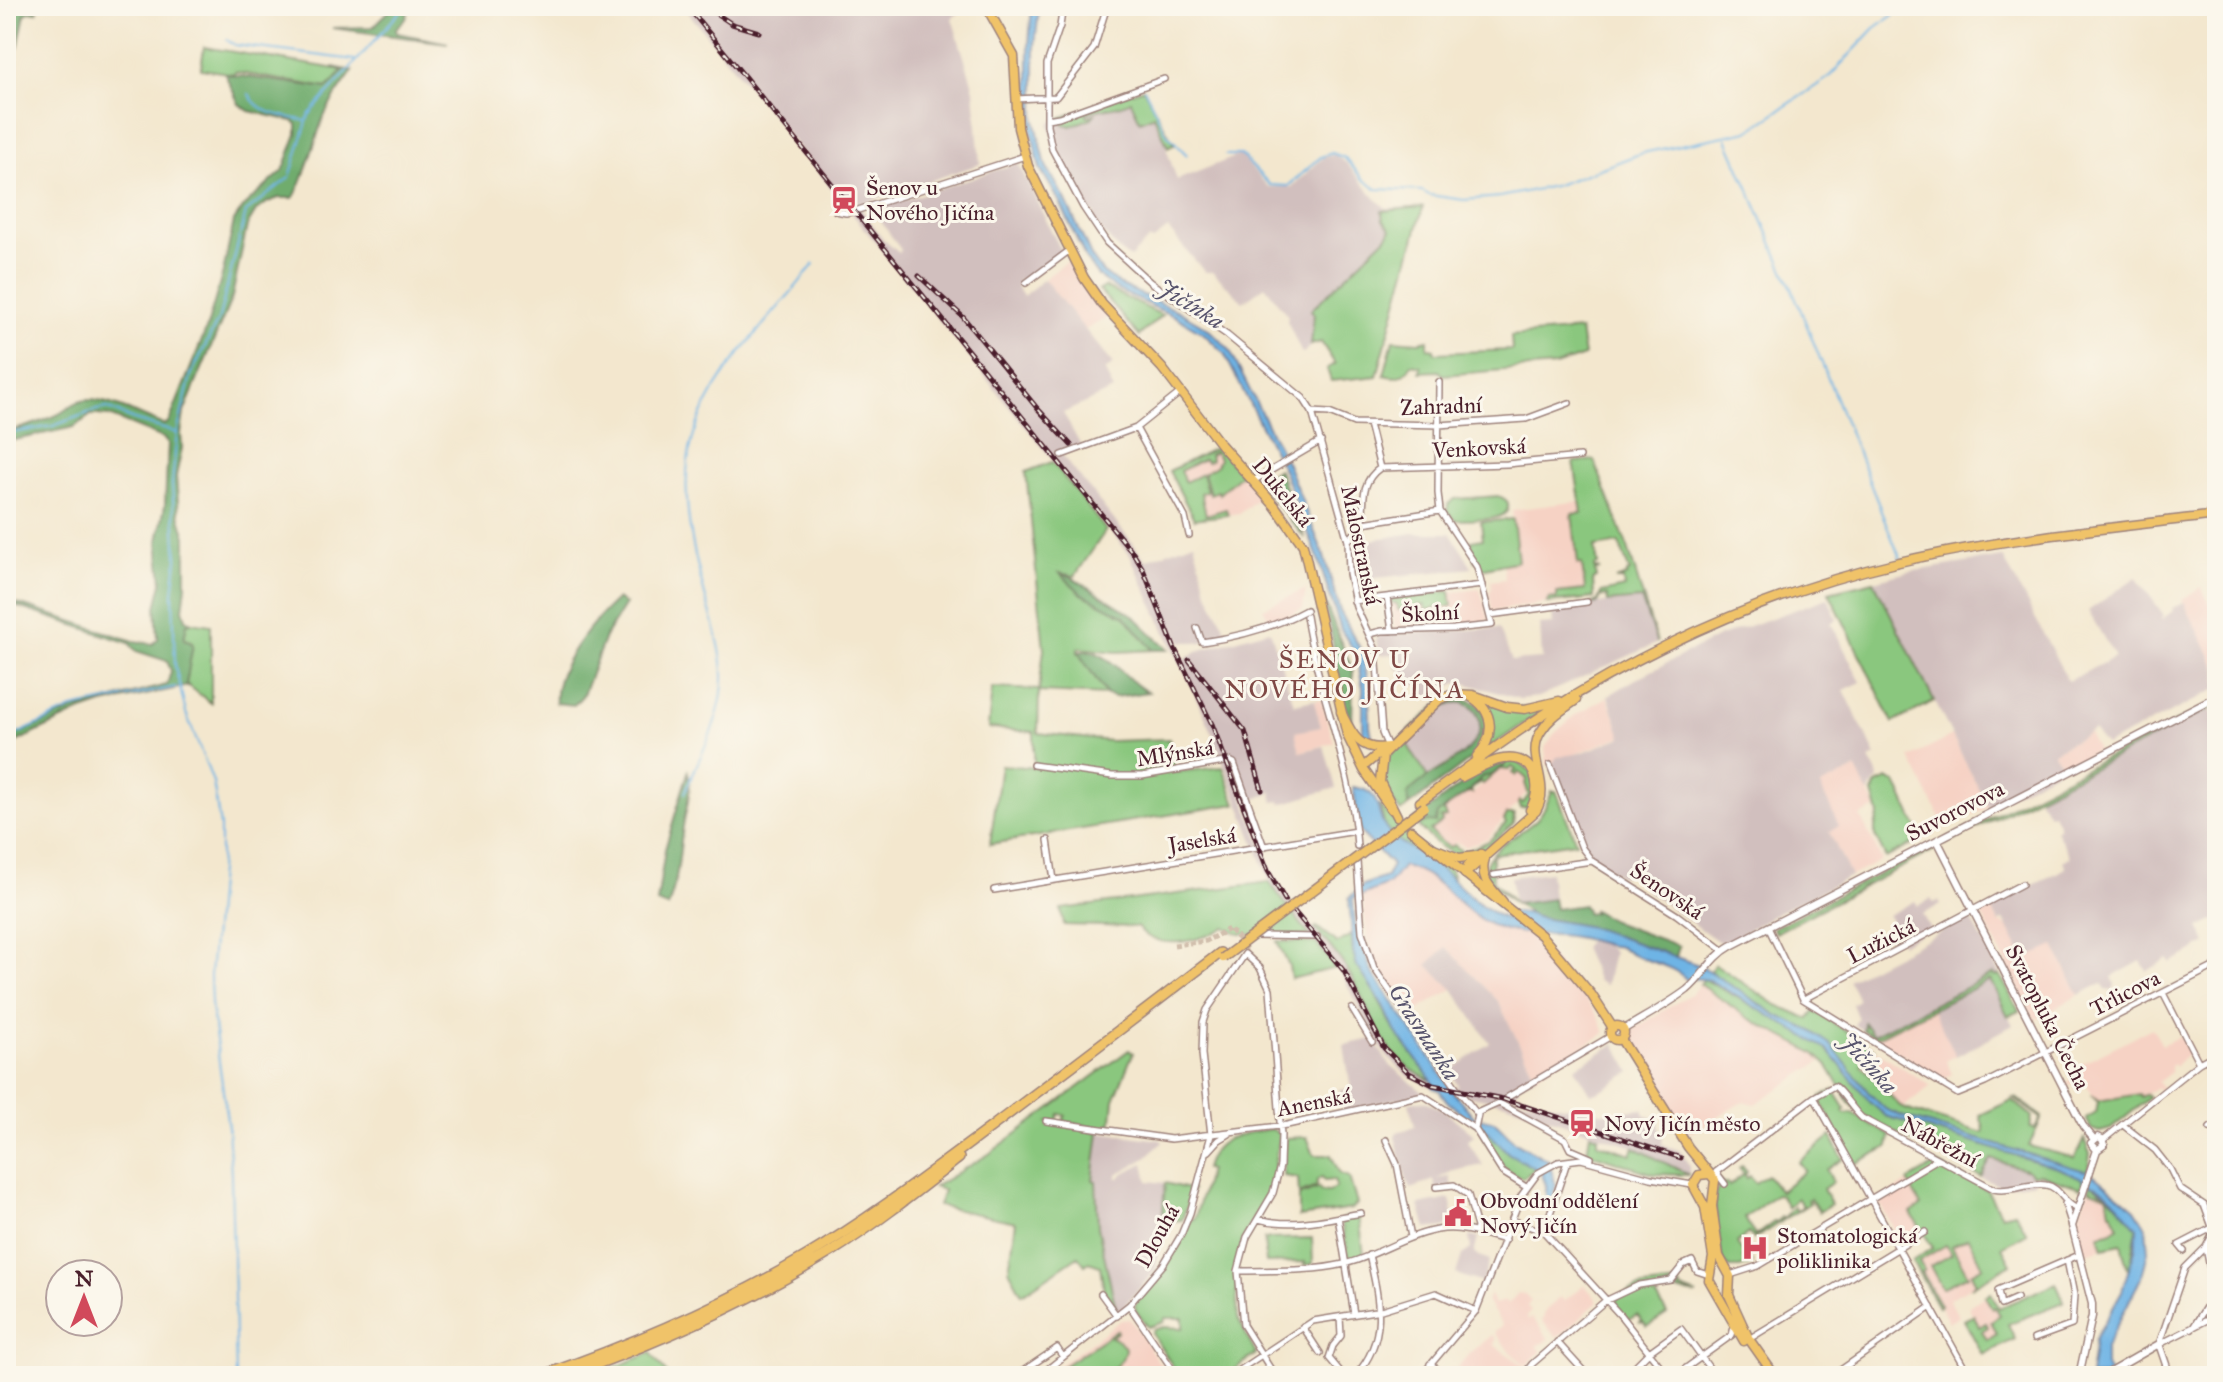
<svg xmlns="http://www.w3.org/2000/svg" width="2223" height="1382" viewBox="0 0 2223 1382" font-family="'IM FELL Great Primer',serif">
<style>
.built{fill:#f6d2c4}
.industrial{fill:#d1bfbe}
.green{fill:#8ac77e;stroke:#6a7354;stroke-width:2;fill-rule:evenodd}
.forest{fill:#6fac6d;stroke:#5c664c;stroke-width:2}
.water{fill:#6eb4e5;stroke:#5c6a88;stroke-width:2}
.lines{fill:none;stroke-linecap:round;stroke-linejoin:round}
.stream{stroke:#6eb4e5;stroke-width:2}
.minor-tunnel{stroke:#d1bfad;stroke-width:5;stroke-dasharray:5 2.5;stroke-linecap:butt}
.minor-casing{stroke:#9e837c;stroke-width:8}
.tertiary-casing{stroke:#9e837c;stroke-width:9}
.primary-casing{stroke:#9e837c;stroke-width:11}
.trunk-casing{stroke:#9e837c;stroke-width:11}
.motorway-casing{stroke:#9e837c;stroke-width:12}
.minor{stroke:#fff;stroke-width:5}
.tertiary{stroke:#fff;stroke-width:6}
.primary{stroke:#f0c369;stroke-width:8}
.trunk{stroke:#f0c369;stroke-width:8}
.motorway{stroke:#f0c369;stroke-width:9}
.rail-casing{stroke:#4a1f2b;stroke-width:5}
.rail{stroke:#fbf7ec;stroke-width:2;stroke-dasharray:6;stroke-linecap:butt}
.trunk-bridge-casing{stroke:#9e837c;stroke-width:11;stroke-linecap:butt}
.trunk-bridge{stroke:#f0c369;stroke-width:8}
.labels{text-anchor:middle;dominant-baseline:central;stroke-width:6;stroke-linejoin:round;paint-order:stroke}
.poi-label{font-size:22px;fill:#4a1f2b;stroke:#fbf7ec;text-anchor:start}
.street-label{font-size:22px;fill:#4a1f2b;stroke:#fbf7ec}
.water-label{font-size:24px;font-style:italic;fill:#57536c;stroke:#fbf7ec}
.quarter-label{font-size:26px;letter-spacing:2px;fill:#7f4845;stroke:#fbf7ec}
</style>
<rect width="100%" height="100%" fill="#fbf7ec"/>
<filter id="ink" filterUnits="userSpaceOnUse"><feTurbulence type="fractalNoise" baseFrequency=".0125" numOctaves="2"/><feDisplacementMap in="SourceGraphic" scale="16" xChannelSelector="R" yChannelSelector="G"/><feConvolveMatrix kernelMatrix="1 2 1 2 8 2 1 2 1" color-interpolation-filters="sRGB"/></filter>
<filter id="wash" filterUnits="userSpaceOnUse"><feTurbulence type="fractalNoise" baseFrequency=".006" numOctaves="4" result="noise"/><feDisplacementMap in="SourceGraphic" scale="32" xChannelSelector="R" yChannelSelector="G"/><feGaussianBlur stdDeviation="1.8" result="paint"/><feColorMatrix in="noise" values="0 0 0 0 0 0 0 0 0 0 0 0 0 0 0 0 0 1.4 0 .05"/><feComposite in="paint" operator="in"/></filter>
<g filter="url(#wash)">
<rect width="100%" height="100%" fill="#f3e7ce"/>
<path class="built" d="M 1069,260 L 1097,305 L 1108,317 L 1085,330 L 1044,279 Z
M 1217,447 L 1261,496 L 1240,513 L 1194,519 L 1169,471 Z
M 1581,501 L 1593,596 L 1492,611 L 1489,592 L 1492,589 L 1491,581 L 1505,579 L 1503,562 L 1518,560 L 1512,510 Z
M 2201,587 L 2217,617 L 2217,668 L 2182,600 Z
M 1306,589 L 1303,609 L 1271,623 L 1263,608 Z
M 1480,589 L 1489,619 L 1483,623 L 1395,629 L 1391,599 Z
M 1607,697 L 1622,736 L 1547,765 L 1545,748 L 1554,734 L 1574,716 Z
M 1321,699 L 1334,742 L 1300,752 L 1295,732 L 1321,727 L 1314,702 Z
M 2088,733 L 2097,750 L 2063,767 L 2053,752 Z
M 1952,736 L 1988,807 L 1945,827 L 1910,758 Z
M 1501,769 L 1509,770 L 1516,775 L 1519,772 L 1528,779 L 1525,783 L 1526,793 L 1488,838 L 1466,847 L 1456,842 L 1451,847 L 1444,844 L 1430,831 L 1442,822 L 1443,811 L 1468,791 L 1473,793 Z
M 1856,769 L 1876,808 L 1860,816 L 1882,860 L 1851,876 L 1829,832 L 1819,786 Z
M 1403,866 L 1419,871 L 1438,884 L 1472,912 L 1532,935 L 1579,988 L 1600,1020 L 1605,1033 L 1535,1076 L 1498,1001 L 1446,947 L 1453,989 L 1410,1015 L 1385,979 L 1372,954 L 1367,936 L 1363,896 L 1389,884 Z
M 1991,907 L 1998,922 L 2054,946 L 2079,995 L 2035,1020 L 1980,912 Z
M 1700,984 L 1748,1018 L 1813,1053 L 1822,1061 L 1755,1104 L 1744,1101 L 1692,1132 L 1685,1130 L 1627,1037 L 1631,1031 L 1692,993 Z
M 1933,1008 L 1956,1055 L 1946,1061 L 1952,1074 L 1942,1079 L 1875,1038 Z
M 2152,1028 L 2162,1045 L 2180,1036 L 2189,1053 L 2175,1066 L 2173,1064 L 2170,1066 L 2171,1072 L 2158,1082 L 2162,1087 L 2159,1090 L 2157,1087 L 2140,1097 L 2139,1094 L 2098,1101 L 2094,1098 L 2085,1081 L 2080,1080 L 2068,1085 L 2067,1082 L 2081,1075 L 2078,1065 Z
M 1875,1050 L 1931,1086 L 1902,1108 L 1860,1065 Z
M 1937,1164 L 1987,1190 L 2001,1215 L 2015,1212 L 2027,1233 L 2002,1247 L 2011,1264 L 1949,1299 L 1959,1317 L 1949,1322 L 1912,1261 L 1933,1249 L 1923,1230 L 1901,1241 L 1878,1201 Z
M 2089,1189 L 2108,1196 L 2137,1239 L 2082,1254 L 2075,1225 Z
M 1584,1285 L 1597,1299 L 1597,1303 L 1557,1338 L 1542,1321 L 1546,1310 L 1561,1297 L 1564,1301 Z
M 1518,1293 L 1525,1294 L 1531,1301 L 1527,1306 L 1531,1311 L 1526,1317 L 1529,1320 L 1532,1318 L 1549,1339 L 1536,1346 L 1542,1351 L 1526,1365 L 1511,1353 L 1494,1332 L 1502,1325 L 1487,1301 L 1490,1294 L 1494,1304 L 1505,1301 L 1508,1304 Z
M 1991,1293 L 2015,1339 L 1983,1355 L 1964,1320 L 1973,1315 L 1968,1306 Z
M 1130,1319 L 1168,1376 L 1059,1376 L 1054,1369 L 1121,1320 Z
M 1492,1335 L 1496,1339 L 1494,1345 L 1525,1366 L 1519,1376 L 1452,1374 L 1467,1356 Z"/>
<path class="industrial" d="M 683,6 L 969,6 L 952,18 L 974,89 L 980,164 L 863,203 L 856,202 L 884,240 L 899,253 L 901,250 L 873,210 L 1018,163 L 1061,251 L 1023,279 L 1018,279 L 1019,282 L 1016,286 L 1023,296 L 1044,279 L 1113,364 L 1105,371 L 1113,390 L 1063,413 L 1081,446 L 1062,455 L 1146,560 L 1194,542 L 1206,588 L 1228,635 L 1202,642 L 1182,642 L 1178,636 L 1177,642 L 1184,659 L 1197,651 L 1270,630 L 1294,704 L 1319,699 L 1314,702 L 1321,727 L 1295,732 L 1300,752 L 1324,746 L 1336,788 L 1281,804 L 1280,801 L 1273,802 L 1272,792 L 1248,802 L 1236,763 L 1230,760 L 1271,870 L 1287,898 L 1347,969 L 1380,1035 L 1421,1076 L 1437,1083 L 1459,1087 L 1449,1071 L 1490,1043 L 1453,989 L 1427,965 L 1446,947 L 1498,1001 L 1535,1076 L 1518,1086 L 1519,1089 L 1509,1097 L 1607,1113 L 1643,1109 L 1645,1115 L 1658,1120 L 1660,1131 L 1663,1134 L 1662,1144 L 1681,1151 L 1689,1165 L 1689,1175 L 1634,1147 L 1506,1103 L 1435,1089 L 1408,1076 L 1388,1058 L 1374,1038 L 1341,973 L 1282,902 L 1270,882 L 1209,725 L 1130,555 Z
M 1121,96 L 1131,99 L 1154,115 L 1168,147 L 1166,148 L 1177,180 L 1240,155 L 1268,187 L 1292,187 L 1324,157 L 1335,155 L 1346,163 L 1375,198 L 1386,208 L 1423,207 L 1377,376 L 1331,381 L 1327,369 L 1335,364 L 1321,343 L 1316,342 L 1302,354 L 1287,321 L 1288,316 L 1265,286 L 1243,302 L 1213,272 L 1205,272 L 1168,229 L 1152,241 L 1149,239 L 1130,258 L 1119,250 L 1099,228 L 1094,219 L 1095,213 L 1088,211 L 1067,173 L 1058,148 L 1055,149 L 1049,125 L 1051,121 Z
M 1414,533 L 1450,533 L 1473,568 L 1356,580 L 1352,543 Z
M 2003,557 L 2068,681 L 2115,657 L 2088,611 L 2136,577 L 2163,614 L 2161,620 L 2173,611 L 2172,608 L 2184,603 L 2217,668 L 2217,689 L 2106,745 L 2093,730 L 2053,752 L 2063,767 L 1988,807 L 1874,581 L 1908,572 Z
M 1828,598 L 1837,619 L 1831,623 L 1861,682 L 1844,690 L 1876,756 L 1870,759 L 1879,779 L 1870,789 L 1871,792 L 1868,793 L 1856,769 L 1820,786 L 1839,826 L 1829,832 L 1851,876 L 1776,913 L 1730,941 L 1719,942 L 1647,891 L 1630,874 L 1622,877 L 1595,859 L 1584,844 L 1552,764 L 1557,757 L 1581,753 L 1622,737 L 1608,696 L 1636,679 L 1718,637 Z
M 1641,599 L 1657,643 L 1539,697 L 1520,699 L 1461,682 L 1436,690 L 1425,700 L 1423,685 L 1414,685 L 1413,681 L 1403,682 L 1402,670 L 1396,669 L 1394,654 L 1379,655 L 1376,640 L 1380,635 L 1499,628 L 1512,661 L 1542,659 L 1540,625 L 1553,624 L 1552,609 Z
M 1453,703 L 1465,704 L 1476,711 L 1481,725 L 1477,738 L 1467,751 L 1427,776 L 1407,743 L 1416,729 Z
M 2210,709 L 2217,723 L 2217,919 L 2199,928 L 2207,943 L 2171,963 L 2168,959 L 2147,971 L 2141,961 L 2112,977 L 2115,985 L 2113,990 L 2106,989 L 2102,983 L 2079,995 L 2054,946 L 2024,959 L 2004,920 L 1999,923 L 1991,907 L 2066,868 L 2063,861 L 2070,857 L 2056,830 L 2060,827 L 2053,813 L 2049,814 L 2037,797 Z
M 1550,872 L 1553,899 L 1517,904 L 1514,902 L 1510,877 Z
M 1931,899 L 1933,903 L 1938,901 L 1940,905 L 1922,914 L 1930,929 L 1902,944 L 1888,915 L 1915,901 L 1918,906 Z
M 1966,919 L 1973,922 L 2000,975 L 1990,980 L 2013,1025 L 1956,1056 L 1932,1008 L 1875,1038 L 1854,1025 L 1858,1019 L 1852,1004 L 1858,1000 L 1848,980 Z
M 1588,940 L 1605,945 L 1613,952 L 1606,985 L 1598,981 L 1583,948 Z
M 1372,1039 L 1391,1066 L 1424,1093 L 1342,1111 L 1340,1090 L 1351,1089 L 1344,1045 Z
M 1615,1044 L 1631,1072 L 1600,1091 L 1591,1094 L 1575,1068 Z
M 1416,1101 L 1427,1102 L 1445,1111 L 1474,1135 L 1467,1140 L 1483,1165 L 1453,1171 L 1437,1179 L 1450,1177 L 1452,1186 L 1436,1189 L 1434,1180 L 1411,1189 L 1407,1181 L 1395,1137 L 1397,1132 L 1415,1127 L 1409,1102 Z
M 1099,1132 L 1161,1140 L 1163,1142 L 1143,1160 L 1117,1174 L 1117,1178 L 1119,1178 L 1124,1173 L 1144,1163 L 1148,1181 L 1165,1183 L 1156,1270 L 1118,1312 L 1098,1227 L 1096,1182 L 1093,1181 Z
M 1990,1158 L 2028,1170 L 2035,1182 L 2001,1187 L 1981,1177 Z
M 1450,1199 L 1456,1226 L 1426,1229 L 1419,1205 Z
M 1469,1236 L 1478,1238 L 1474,1254 L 1490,1260 L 1482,1283 L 1456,1274 L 1462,1255 L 1471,1249 Z"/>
<path class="green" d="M 204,47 L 343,70 L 328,88 L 235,72 L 235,74 L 201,69 Z
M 1143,88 L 1174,144 L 1168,147 L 1154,115 L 1140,121 L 1131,101 C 1117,109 1098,108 1086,113 L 1088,116 L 1095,114 L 1092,118 L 1071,126 L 1064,124 L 1060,118 Z
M 1423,207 L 1377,376 L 1331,381 L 1327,369 L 1335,364 L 1321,342 L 1311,345 L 1314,314 L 1311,310 L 1386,237 L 1391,229 L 1383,220 L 1382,211 Z
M 1104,287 L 1162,315 L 1139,336 L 1099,290 Z
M 1580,330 L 1584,356 L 1555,366 L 1443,375 L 1439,371 L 1420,372 L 1421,366 L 1411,364 C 1407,376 1396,379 1384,375 L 1393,340 L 1419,342 L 1428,340 L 1428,348 L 1434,349 L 1435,353 L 1512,350 L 1511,336 Z
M 1217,447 L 1241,474 L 1219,494 L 1218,491 L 1210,494 L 1204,473 L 1216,466 L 1219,459 L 1215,452 L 1209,455 L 1211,460 L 1207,462 L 1204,459 L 1180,471 L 1185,482 L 1202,474 L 1207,491 L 1201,493 L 1206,515 L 1226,509 L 1228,515 L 1194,519 L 1169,471 Z
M 1594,460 L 1628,548 L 1657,643 L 1641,599 L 1608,602 L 1607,596 L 1601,597 L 1597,604 L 1588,605 L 1598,601 L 1601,593 L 1624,588 L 1623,580 L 1616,580 L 1627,576 L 1627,573 L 1630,572 L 1619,543 L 1595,547 L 1598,565 L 1594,566 L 1594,569 L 1600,570 L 1595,571 L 1596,578 L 1593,579 L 1594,598 L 1547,603 L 1549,599 L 1557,598 L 1557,593 L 1585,590 L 1582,564 L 1578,564 L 1572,514 L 1582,513 L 1574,462 Z
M 1052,462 L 1106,530 L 1075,576 L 1060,573 L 1082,594 L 1125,616 L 1153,650 L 1117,652 L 1078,648 L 1079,654 L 1107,695 L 1039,692 L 1038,733 L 1110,741 L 1169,739 L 1176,772 L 1223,767 L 1236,804 L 990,844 L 1001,765 L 1037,768 L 1034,764 L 1034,732 L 988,728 L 992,688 L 1039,690 L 1044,649 L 1026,472 Z
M 1499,496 C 1504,499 1507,499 1508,505 C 1511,523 1468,519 1456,520 L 1447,512 L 1448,504 L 1455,499 Z
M 1513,519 L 1518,561 L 1481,569 L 1479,562 L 1475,561 L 1471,541 L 1483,539 L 1481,522 Z
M 1874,581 L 1934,701 L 1893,723 L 1829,592 Z
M 1450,591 L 1452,606 L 1426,610 L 1425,605 L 1417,606 L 1417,611 L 1406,613 L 1405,609 L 1398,610 L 1397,604 L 1391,604 L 1391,599 Z
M 192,622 L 211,625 L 211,703 L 186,684 L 192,648 L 191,641 L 184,639 L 187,623 Z
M 1480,698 L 1507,708 L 1546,708 L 1487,749 Z
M 2217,701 L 2217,705 L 1945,844 L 1944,841 Z
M 1406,734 L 1410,738 L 1407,744 L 1427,776 L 1408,803 L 1409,806 L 1401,812 C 1373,779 1379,765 1406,734 Z
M 1516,761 L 1532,772 L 1534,797 L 1527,808 L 1520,808 L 1518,803 L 1520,801 L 1523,803 L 1529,795 L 1525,783 L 1527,779 L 1519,772 L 1516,776 L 1513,773 L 1516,770 L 1512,767 L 1509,770 L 1500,769 L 1483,784 L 1480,782 L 1471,790 L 1472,793 L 1467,791 L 1443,810 L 1446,817 L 1441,818 L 1442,822 L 1430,831 L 1444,844 L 1451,847 L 1454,845 L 1463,852 L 1489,841 L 1506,823 L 1504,820 L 1507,814 L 1514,814 L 1513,824 C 1502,832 1491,847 1478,853 C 1453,865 1429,837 1413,821 L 1491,764 Z
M 1888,779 L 1896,783 L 1921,836 L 1920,840 L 1886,858 L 1875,836 L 1875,827 L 1879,814 L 1873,793 L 1877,784 Z
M 1552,791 L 1556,791 L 1576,842 L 1494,854 L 1492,858 L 1493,881 L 1516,904 C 1507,897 1494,889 1488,878 C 1474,853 1523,834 1537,819 C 1544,811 1548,802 1552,791 Z
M 1379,804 L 1407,835 L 1451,870 L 1453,881 L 1429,859 L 1402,845 L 1385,827 Z
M 1934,846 L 1936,849 L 1775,933 L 1773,928 Z
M 1269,882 L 1310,936 L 1240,934 L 1225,927 C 1204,941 1156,953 1138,927 L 1064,925 L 1061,909 Z
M 1317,927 L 1337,943 L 1352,935 L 1353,952 L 1395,1031 L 1432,1081 C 1382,1059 1377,1024 1353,980 C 1343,961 1329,945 1315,929 Z
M 1277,941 L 1316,943 L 1336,968 L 1291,979 L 1289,966 Z
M 1715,964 L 1775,1004 L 1809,1019 L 1815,1011 L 1875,1050 L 1861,1065 L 1902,1108 L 1983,1133 L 1984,1129 L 1980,1115 L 2012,1100 L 2032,1116 L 2030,1128 L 2035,1129 L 2041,1118 L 2014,1098 L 2016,1098 L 2042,1117 L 2029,1146 L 2075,1158 L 2084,1139 L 2090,1154 L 2088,1170 L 2086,1172 L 1901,1116 L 1885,1109 L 1869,1093 L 1831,1045 L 1778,1016 L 1713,974 L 1710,971 Z
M 1993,974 L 1995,977 L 2000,975 L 2019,1011 L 2008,1016 L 1990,980 L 1875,1038 L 1863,1030 L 1864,1023 L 1873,1035 Z
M 1704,979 L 1818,1042 C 1845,1063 1860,1095 1886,1116 L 2061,1169 L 2084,1179 L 2081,1188 L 2040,1174 L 2032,1175 L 2028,1170 L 1991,1159 L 1981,1177 L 1864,1116 L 1850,1103 L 1828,1066 L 1814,1053 L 1748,1018 L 1700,984 Z
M 1129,1050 L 1133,1053 L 1114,1100 L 1111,1129 L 1063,1122 L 1065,1115 L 1059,1114 L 1057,1121 L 1047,1122 L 1099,1132 L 1093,1180 L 1096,1181 L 1098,1227 L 1116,1309 L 1104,1291 L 1100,1266 L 1089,1262 L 1085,1265 L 1078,1256 L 1022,1294 L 1009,1270 L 1016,1222 L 938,1206 L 943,1190 L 934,1187 L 989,1154 Z
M 1834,1090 L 1846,1109 L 1844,1111 L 1845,1114 L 1852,1113 L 1890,1136 L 1888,1147 L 1855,1164 L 1820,1101 L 1821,1097 Z
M 2139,1094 L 2141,1097 L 2147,1094 L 2149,1098 L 2111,1129 L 2100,1132 L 2092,1129 L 2086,1119 L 2096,1113 L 2098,1102 L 2091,1095 L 2098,1101 Z
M 1481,1125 L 1508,1153 L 1536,1168 L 1523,1178 C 1502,1173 1486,1145 1481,1125 Z
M 1272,1129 L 1279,1134 L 1272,1184 L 1242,1240 L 1235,1265 L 1238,1318 L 1256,1354 L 1225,1376 L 1179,1376 L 1152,1334 L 1153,1330 L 1163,1327 L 1183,1328 L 1183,1318 L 1165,1318 L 1164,1322 L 1148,1327 L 1136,1311 L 1135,1305 L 1174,1252 L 1189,1221 L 1195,1218 L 1209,1170 L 1205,1169 C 1214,1135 1242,1134 1272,1129 Z
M 1590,1133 L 1598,1136 L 1598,1143 L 1631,1154 L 1634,1147 L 1689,1175 L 1653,1174 L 1587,1152 Z
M 1831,1136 L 1843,1159 L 1827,1170 L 1833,1182 L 1823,1189 L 1831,1204 L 1819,1212 L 1810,1198 L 1808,1200 L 1810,1203 L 1754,1239 L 1748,1233 L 1737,1243 L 1745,1255 L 1743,1258 L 1750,1259 L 1752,1264 L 1740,1268 L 1729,1268 L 1722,1259 L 1714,1198 L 1719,1185 L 1715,1176 L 1723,1185 L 1727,1183 L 1729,1186 L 1744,1174 L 1739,1168 L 1742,1166 L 1747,1172 L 1745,1175 L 1747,1178 L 1750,1176 L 1755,1183 L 1767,1175 L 1780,1191 L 1805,1171 L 1799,1162 ZM 1776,1194 L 1780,1195 L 1788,1208 L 1797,1198 L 1803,1206 L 1797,1211 L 1794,1207 L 1784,1218 L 1781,1217 L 1781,1221 L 1779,1219 L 1776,1223 L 1774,1222 L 1755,1236 L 1745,1218 Z
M 1307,1137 L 1314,1155 L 1331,1155 L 1340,1174 L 1349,1177 L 1357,1204 L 1352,1209 L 1299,1217 L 1299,1196 L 1319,1188 L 1320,1191 L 1328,1192 L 1336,1187 L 1334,1180 L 1324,1181 L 1322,1177 L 1317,1180 L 1316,1187 L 1299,1194 L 1298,1178 L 1283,1176 L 1286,1138 Z
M 1937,1164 L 1987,1190 L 2001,1215 L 2015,1212 L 2027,1233 L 2002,1247 L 2011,1264 L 1971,1287 L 1976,1283 L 1971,1273 L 1983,1266 L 1968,1238 L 1952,1246 L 1968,1275 L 1942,1288 L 1930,1266 L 1952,1254 L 1946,1245 L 1919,1261 L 1924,1270 L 1921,1272 L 1940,1305 L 1938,1307 L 1912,1261 L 1933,1248 L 1911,1213 L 1921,1206 L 1908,1181 Z
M 1165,1183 L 1192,1190 L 1182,1220 L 1162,1221 Z
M 2091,1183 L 2117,1203 L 2137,1228 L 2129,1273 L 2121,1244 L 2103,1248 L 2099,1235 L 2112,1231 L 2119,1226 L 2112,1212 L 2110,1212 L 2107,1195 L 2089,1189 Z
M 1359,1217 L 1364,1254 L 1349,1259 L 1341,1221 L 1344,1218 Z
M 1312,1238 L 1313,1264 L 1304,1265 L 1305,1262 L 1266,1263 L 1264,1239 Z
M 1678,1283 L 1681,1289 L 1697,1295 L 1675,1291 L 1655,1294 L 1667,1314 L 1647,1327 L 1643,1322 L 1639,1323 L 1642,1321 L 1637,1315 L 1628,1320 L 1615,1304 L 1618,1297 L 1637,1288 Z
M 2056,1283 L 2064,1302 L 2008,1324 L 2015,1339 L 1983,1355 L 1964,1320 L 1974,1315 L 1979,1327 L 1986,1323 L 1988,1327 L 1982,1331 L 1987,1340 L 1997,1334 L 1991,1321 L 2000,1315 L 1995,1307 L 1992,1308 L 1985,1296 L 1991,1293 L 1999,1308 Z
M 1117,1330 L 1118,1332 L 1111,1337 L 1119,1340 L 1125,1348 C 1123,1376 1088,1376 1067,1376 L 1067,1367 L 1060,1371 L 1059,1369 Z
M 651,1353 L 669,1376 L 592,1376 Z"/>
<path class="forest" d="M 6,6 L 39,6 L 37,12 L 31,11 L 25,14 L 18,48 L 6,50 Z
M 394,6 L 410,6 L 406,19 L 396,28 L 397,33 L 448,43 L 332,28 L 373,27 Z
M 333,67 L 353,71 C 340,89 327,106 320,127 C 316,140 299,193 293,198 L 279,198 L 268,202 L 256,211 L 247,226 L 232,297 L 184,412 L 181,434 L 182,448 L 176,476 L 179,514 L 186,537 L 186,586 L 183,609 L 186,619 L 190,621 L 187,623 L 184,639 L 193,644 L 186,684 L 188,686 L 103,704 L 77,713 L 6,747 L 6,739 L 75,709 L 167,685 L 171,671 L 167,661 L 136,651 L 129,643 L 6,603 L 6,600 L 134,641 L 153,644 L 158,639 L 156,607 L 162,583 L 158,541 L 165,505 L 168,444 L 163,438 L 109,416 L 98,415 L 91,415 L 74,427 L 6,442 L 6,432 C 24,428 42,422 59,414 C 68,409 75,401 87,400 C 112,400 141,416 164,425 L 169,422 L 207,327 L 223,272 L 234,221 L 244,206 L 283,171 L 297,134 L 297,124 L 293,121 L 249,111 L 239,104 L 225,74 L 327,88 L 343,71 Z
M 1278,469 L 1305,538 L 1261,485 L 1263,479 Z
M 1061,574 L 1070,576 L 1133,615 L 1169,650 L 1153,650 L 1125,616 L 1082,594 Z
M 1320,589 L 1353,672 L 1352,727 L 1340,690 L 1332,637 Z
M 617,599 L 625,604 L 605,637 L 583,695 L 574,705 L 556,703 C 552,668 593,621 617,599 Z
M 1088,651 C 1114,655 1125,681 1148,692 L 1115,697 L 1107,695 L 1078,652 Z
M 1459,697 L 1477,703 L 1489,727 L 1477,754 L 1409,806 L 1407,795 C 1425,772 1467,761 1478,735 C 1484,719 1473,699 1453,703 C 1440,706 1421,723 1413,733 L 1409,731 L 1441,702 Z
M 1507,760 L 1504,766 L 1492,775 L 1482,777 L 1470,791 L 1437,814 L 1436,823 L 1428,822 L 1418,826 L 1413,821 L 1481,770 Z
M 688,772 C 693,794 684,812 682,834 C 678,862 678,880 668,907 L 657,903 L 665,849 Z
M 1553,899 L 1555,909 L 1583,905 L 1587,914 L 1593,913 L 1593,910 L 1616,923 L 1679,946 L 1676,957 L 1591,927 L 1536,917 L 1516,904 Z"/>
<path class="water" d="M 1032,6 L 1038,6 L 1039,9 L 1035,45 L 1035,120 L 1046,166 L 1065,199 L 1091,256 L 1102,272 L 1120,285 L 1178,311 L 1207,328 L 1229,349 L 1287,464 L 1323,553 L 1340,611 L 1362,652 L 1369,687 L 1370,727 L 1374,745 L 1359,738 L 1363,730 L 1363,688 L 1356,654 L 1341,630 L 1317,555 L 1282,467 L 1224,353 L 1203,333 L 1174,316 L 1117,290 L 1098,276 L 1086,259 L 1060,202 L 1040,168 L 1029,121 L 1029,45 Z
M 1353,787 C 1383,791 1374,809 1385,827 C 1395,844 1415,849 1430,860 C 1457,880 1476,909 1509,920 L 1506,912 L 1527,913 L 1536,917 L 1591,927 L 1701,966 L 1778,1016 L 1810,1030 L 1831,1045 L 1869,1093 L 1885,1109 L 1901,1116 L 2085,1171 L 2088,1170 L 2135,1209 L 2146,1227 L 2148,1252 L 2142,1276 L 2105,1349 L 2105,1366 L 2112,1376 L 2090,1376 L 2095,1339 L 2122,1291 L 2135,1249 L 2137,1228 C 2124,1212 2106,1183 2083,1182 L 2084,1179 L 2061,1169 L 1886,1116 L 1871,1103 L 1828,1050 L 1709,980 L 1692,978 L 1688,981 C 1677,968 1656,963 1641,958 C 1629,955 1624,945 1611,946 C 1599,943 1587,939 1575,937 C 1548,932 1522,937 1496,927 C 1461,914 1441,873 1403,866 L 1389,884 L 1353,899 L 1355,922 L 1371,970 L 1454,1093 L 1474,1117 L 1494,1121 L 1515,1142 L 1548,1160 L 1556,1185 L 1550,1208 L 1546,1207 L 1546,1185 L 1541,1172 L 1508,1153 L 1481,1125 L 1472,1122 L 1448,1102 L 1439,1090 L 1433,1088 L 1433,1082 L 1395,1031 L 1384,1007 L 1357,966 L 1353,952 L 1349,898 L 1363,885 L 1386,877 L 1392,865 L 1360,832 Z"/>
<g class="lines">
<path class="stream" d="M 216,6 L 218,10
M 227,40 L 235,45 L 355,60
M 1144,88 L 1167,134 L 1187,155
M 249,94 C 259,115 285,116 306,121
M 1727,139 L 1793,291 L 1900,558
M 1225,155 L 1241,155 L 1270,185 L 1288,186 L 1321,157 L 1332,153 L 1345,158 L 1364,180 L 1377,189 L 1422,191 L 1429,195 L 1464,200 L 1500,197 L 1554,186 L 1642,153 L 1748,131 L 1828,78 L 1875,28 L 1906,6
M 177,433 L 172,484 L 177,559 L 173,593 L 175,666 L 186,713 L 213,782 L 220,826 L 220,859 L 210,976 L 211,1003 L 228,1127 L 231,1175 L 236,1376
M 6,434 L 53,426 L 96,410 L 107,408 L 134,420 L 177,433 L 191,375 L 219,318 L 246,212 L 290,177 L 309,115 L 405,6
M 6,739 L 76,707 L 176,687
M 685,793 C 699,755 723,720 723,678 C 723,650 713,622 705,595 C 692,548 678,487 693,438 C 713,369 772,320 814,264"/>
</g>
</g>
<g filter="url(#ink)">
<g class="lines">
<path class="minor-tunnel" d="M 1174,945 L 1206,941 L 1229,929 L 1245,946 L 1245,954"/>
<g class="minor-casing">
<path id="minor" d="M 1063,6 L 1060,26 L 1047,64 L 1047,125 L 1052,149 L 1083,207 L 1107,243 L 1150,282 L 1227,335 L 1303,398 L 1312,412 L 1348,541 L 1349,574 L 1356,607 L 1376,650 L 1382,733 L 1388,747
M 1016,99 L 1056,97 L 1094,48 L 1107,6
M 1047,119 L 1059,117 L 1164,79
M 836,211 L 846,213 L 855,211 L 1025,156
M 1026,283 L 1070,250
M 1312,412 L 1329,413 L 1354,423 L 1439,425 L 1526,419 L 1569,403
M 1136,428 L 1185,517 L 1189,535
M 1062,455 L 1136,428 L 1181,392
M 1380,468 L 1507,464 L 1580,457
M 1253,481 L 1321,441
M 1363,523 C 1364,501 1360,482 1380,468 L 1369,424
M 1348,541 L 1363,523 L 1440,511
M 1387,597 L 1392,631
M 1354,601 L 1482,585
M 1490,615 L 1587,602
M 1306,616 C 1318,694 1352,766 1357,846
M 1197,628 L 1202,642 C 1238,637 1273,628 1306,610
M 1370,634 L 1382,631 L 1454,629 L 1492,625 L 1477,567 L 1440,511 L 1438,493 L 1439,382
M 1033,765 L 1112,776 L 1142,776 L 1230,761 L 1234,763 L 1264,847
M 1550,765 L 1582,848 L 1592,861 L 1677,915 L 1723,950
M 1048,840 L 1054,880
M 1357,861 L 1362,932 L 1374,968 L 1458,1090 L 1478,1115 L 1475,1129
M 1494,875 L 1592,861
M 994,890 L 1356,831
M 1768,927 L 1803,999 L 1958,1094 L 1985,1083 L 2217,965
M 1254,936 L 1317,937
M 2163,993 L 2199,1063
M 1804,999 L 2022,884
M 1352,1009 L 1372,1042
M 1508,1097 L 1611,1036
M 1814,1097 L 1969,1376
M 1477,1113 L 1499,1103 L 1565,1139 L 1570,1149 L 1591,1158
M 1046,1121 L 1171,1139 L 1287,1125 L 1423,1095 L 1475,1129 L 1502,1172 L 1526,1187
M 2123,1125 L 2155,1150 L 2170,1169 L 2180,1189 L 2204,1205 L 2214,1232
M 2210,1128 L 2217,1123
M 1386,1140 L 1397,1164 L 1411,1237
M 2103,1140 L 2199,1063 L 2217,1053
M 2216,1142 L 2217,1142
M 1209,1151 L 1219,1140 L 1229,1134
M 1725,1184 L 1716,1172 L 1814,1097 L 1834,1086 C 1842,1091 1852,1109 1862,1118 L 1994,1189 C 2011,1193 2028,1182 2046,1185 C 2060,1187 2063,1203 2076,1208
M 1436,1187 L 1454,1185 L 1468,1195 L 1477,1227 L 1476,1233
M 2065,1204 L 2072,1226
M 1338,1217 L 1354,1314
M 1258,1219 C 1291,1228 1328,1219 1361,1213
M 1512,1220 L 1544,1232 L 1620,1315 L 1668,1376
M 1544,1232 L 1566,1165 L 1569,1161
M 2184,1251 L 2179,1245 L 2212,1228
M 1238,1271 C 1273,1270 1310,1272 1344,1264 C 1378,1256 1408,1233 1444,1229 C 1464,1227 1485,1235 1505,1240
M 1730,1275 L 1758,1266 L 1936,1160
M 1101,1294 L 1117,1316
M 2017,1298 L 2001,1305 L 1998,1290 L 2079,1255
M 1129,1305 L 1177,1376
M 1340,1317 L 1341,1336 L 1333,1346 L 1329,1358 L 1344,1376
M 1303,1327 L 1320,1353
M 2192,1329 L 2215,1293 L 2206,1248
M 1749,1339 L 1925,1232
M 2034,1339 L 2072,1325 L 2074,1295 L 2067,1260
M 1557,1342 L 1588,1376
M 2159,1344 L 2185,1268 L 2206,1247 L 2214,1232
M 2160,1344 L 2217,1315
M 1430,1364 L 1447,1376
M 2121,1367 L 2124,1376
M 1017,1375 L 1057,1348 L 1063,1357
M 1039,1376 L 1129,1305 L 1163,1265 L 1181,1235 L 1190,1213 L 1211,1135 L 1202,1054 L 1203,1022 L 1207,1010 L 1245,954 L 1260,968 L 1270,989 L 1281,1135 L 1280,1166 L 1273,1193 L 1247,1237 L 1238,1271 L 1243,1325 L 1275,1376
M 1230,1376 L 1313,1321 L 1381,1310 L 1436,1293 L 1476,1311
M 1355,1376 C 1389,1339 1379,1299 1369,1255
M 1421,1376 L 1476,1311 L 1521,1196 L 1538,1173 L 1558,1162 L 1581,1159 L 1651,1178 L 1692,1185
M 1523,1376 L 1532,1364 L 1605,1301 L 1639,1285 L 1671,1280 L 1683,1265 L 1692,1261 L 1697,1271 L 1709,1275
M 1625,1376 L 1649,1352 L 1681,1329 L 1715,1376
M 1675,1376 L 1732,1335 L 1734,1327
M 1832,1376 L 1931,1307"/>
</g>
<g class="tertiary-casing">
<path id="tertiary" d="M 1937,840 L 2083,1126 L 2093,1138
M 1623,1030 C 1644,1017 1667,1005 1687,990 C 1704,976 1711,957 1731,946 L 2217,696
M 2079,1376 L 2092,1316 L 2092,1304 L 2072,1226 L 2097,1150 L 2104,1145 L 2102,1139 L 2098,1137 L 2091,1143 L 2097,1150
M 2103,1376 L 2159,1344 L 2170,1376"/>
</g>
<g class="primary-casing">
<path id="primary" d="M 986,6 L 1014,56 L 1018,128 L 1028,166 L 1084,278 L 1102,304 L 1162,368 L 1221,445 L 1275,506 L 1303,545 L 1347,735 L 1364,770 L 1391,809
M 1411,830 L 1541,935 L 1591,994 L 1613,1028
M1610 1033a7 7 0 1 1 14 0a7 7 0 1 1-14 0Z
M 1621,1039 L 1688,1147 L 1715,1180 L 1712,1206 L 1719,1256 L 1730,1276 L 1729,1295 L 1749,1339 L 1775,1376
M 1709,1174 L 1699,1175 L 1693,1185 L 1705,1207 L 1713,1257 L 1709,1280 L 1744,1341"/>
</g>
<g class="trunk-casing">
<path id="trunk" d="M 1471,697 C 1495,711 1495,737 1477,756
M 1341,712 C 1352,734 1359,752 1388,747
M 1363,767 L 1384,749
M 1462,777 C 1475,771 1488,761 1503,759 C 1535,754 1544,786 1530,810
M 1420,802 C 1463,771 1505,739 1549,711 C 1657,643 1775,591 1899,562 C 2003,538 2111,528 2217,515
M 1397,816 L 1380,782 L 1383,755 L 1440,699 L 1454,694 L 1473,695 L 1507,707 L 1525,709 L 1559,701
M 1431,847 L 1459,858 L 1476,856
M 1485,858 C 1479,878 1490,887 1503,902
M 1465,874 L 1536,811 C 1553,783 1523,756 1542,730 C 1550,717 1564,709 1576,700
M 1465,874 L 1468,866 L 1481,854"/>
</g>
<g class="motorway-casing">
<path id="motorway" d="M 541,1376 C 633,1344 722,1306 805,1257 C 871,1218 932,1171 994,1125 C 1069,1068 1145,1011 1220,953
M 565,1376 C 657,1343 748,1303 831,1252 C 876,1224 917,1191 959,1158"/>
</g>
<use href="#minor" class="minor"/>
<use href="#tertiary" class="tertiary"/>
<use href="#primary" class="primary"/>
<use href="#trunk" class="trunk"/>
<use href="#motorway" class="motorway"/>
<g class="rail-casing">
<path id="rail" d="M 687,6 L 1133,553 L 1143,569 L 1174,647 L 1212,724 L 1268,871 L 1285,900
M 705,6 L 732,24 L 759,32
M 919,276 L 963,317 L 1037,408 L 1071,445
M 1189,660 L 1245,731 L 1262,790
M 1293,910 L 1344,971 L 1384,1048 L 1409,1073 L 1433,1085 L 1503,1099 L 1681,1158"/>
</g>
<use href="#rail" class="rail"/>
<g class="trunk-bridge-casing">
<path id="trunk-bridge" d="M 1223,958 L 1424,807"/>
</g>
<use href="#trunk-bridge" class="trunk-bridge"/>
</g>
</g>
<defs>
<g id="station-bare" transform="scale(2.16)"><path d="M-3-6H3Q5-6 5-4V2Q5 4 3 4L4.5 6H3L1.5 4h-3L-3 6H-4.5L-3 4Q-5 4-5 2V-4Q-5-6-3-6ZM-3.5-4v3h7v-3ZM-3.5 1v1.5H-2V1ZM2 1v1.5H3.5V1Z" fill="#d1495b" stroke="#fbf7ec" stroke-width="2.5" paint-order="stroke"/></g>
<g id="civic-bare" transform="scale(2.16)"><path d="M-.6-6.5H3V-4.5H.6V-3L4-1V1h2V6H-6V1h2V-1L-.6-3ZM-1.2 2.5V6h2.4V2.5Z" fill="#d1495b" stroke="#fbf7ec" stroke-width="2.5" paint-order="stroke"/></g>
<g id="hospital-bare" transform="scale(2.16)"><path d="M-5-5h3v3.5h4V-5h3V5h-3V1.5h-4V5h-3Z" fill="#d1495b" stroke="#fbf7ec" stroke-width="2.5" paint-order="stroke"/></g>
</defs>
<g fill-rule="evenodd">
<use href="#station-bare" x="844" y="200"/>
<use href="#station-bare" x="1582" y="1123"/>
<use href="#civic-bare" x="1458" y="1213"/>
<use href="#hospital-bare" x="1755" y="1248"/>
</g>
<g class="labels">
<g class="poi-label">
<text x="866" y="187">Šenov u<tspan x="866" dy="25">Nového Jičína</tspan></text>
<text x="1604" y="1123">Nový Jičín město</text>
<text x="1480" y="1200">Obvodní oddělení<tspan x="1480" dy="25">Nový Jičín</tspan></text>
<text x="1777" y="1235">Stomatologická<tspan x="1777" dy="25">poliklinika</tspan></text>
</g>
<g class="street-label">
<text transform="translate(1441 406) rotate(-2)">Zahradní</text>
<text transform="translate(1479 448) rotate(-3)">Venkovská</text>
<text transform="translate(1283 492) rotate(51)">Dukelská</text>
<text transform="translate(1361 545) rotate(78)">Malostranská</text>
<text transform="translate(1430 613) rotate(-3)">Školní</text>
<text transform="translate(1175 753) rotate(-9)">Mlýnská</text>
<text transform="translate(1955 811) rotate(-27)">Suvorovova</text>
<text transform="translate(1202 840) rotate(-9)">Jaselská</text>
<text transform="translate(1667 891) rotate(34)">Šenovská</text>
<text transform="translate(1881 941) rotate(-27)">Lužická</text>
<text transform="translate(2125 993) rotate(-27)">Trlicova</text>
<text transform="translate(2048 1017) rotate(63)">Svatopluka Čecha</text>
<text transform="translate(1314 1102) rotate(-11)">Anenská</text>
<text transform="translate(1940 1142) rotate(28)">Nábřežní</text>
<text transform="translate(1157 1236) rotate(-61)">Dlouhá</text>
</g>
<g class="water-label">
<text transform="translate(1191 304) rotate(32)">Jičínka</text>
<text transform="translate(1424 1032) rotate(57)">Grasmanka</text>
<text transform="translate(1869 1063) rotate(48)">Jičínka</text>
</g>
<g class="quarter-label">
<text x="1345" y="659">ŠENOV U<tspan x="1345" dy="30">NOVÉHO JIČÍNA</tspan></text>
</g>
</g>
<rect width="2223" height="1382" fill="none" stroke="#fbf7ec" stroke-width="32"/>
<g transform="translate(84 1298)"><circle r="38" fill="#fbf7ec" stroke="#b4a19f" stroke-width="2"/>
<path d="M0-6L14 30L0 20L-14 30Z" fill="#d1495b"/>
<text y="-12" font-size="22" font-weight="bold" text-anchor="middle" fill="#4a1f2b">N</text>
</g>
</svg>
